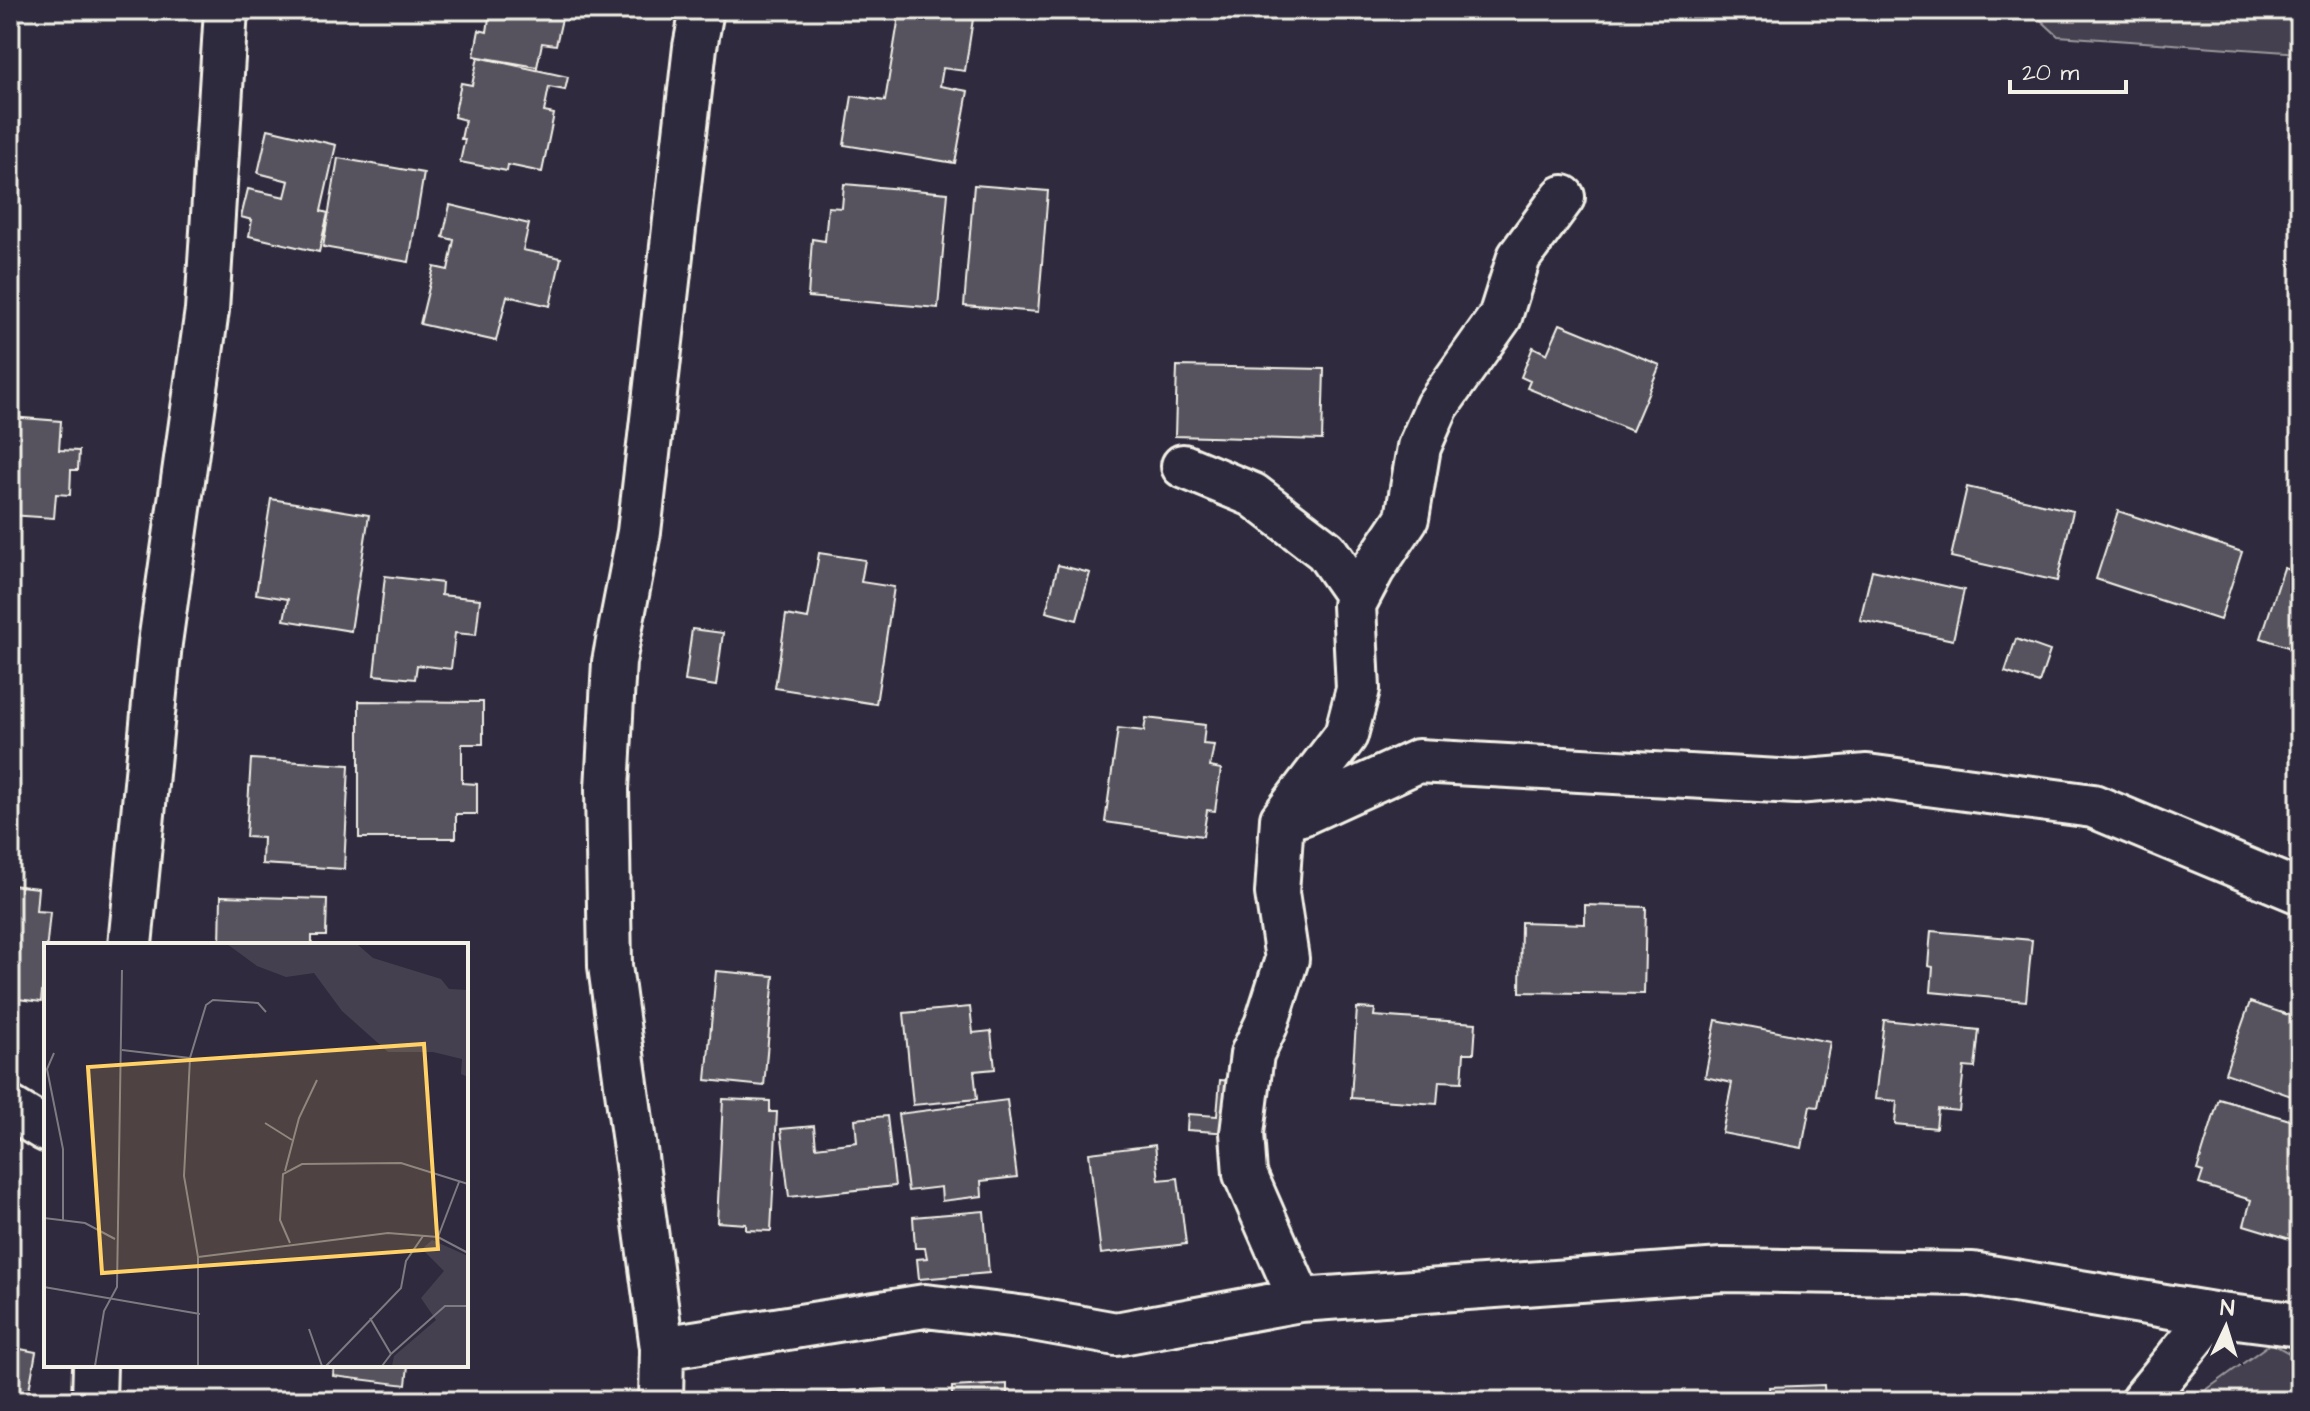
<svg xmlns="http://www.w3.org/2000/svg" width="2310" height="1411" viewBox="0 0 2310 1411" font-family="'Architects Daughter',sans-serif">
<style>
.green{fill:#454050;stroke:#9c989c;stroke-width:2}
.building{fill:#56525f;stroke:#f4f1e8;stroke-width:2}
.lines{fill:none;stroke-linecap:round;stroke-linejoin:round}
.street-casing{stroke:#f4f1e8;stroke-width:48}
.street{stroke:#2f2a3d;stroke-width:42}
.inset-road{fill:none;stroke:#7e7a81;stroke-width:2}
.view{fill:#ffd166;fill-opacity:0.15;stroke:#ffd166;stroke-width:4}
.inset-edge{fill:none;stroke:#f4f1e8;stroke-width:4}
</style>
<rect width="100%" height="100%" fill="#2f2a3d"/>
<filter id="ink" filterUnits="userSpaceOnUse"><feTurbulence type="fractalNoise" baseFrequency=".0125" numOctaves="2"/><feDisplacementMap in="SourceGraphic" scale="16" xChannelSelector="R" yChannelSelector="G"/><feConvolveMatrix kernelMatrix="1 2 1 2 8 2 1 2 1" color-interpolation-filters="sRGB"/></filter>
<g filter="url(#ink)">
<path class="green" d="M 2030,10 L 2300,10 L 2300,53 L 2058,36 Z
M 2271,1343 L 2300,1359 L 2300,1401 L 2198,1401 L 2195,1398 Z"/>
<path class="building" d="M 478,10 L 564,10 L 556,45 L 542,43 L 537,67 L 474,56 L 479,30 L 487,32 L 489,18 L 477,15 Z
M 900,10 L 922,10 L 973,19 L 965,71 L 943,68 L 940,86 L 968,91 L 955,163 L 844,145 L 852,96 L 885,101 Z
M 478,57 L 568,77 L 565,90 L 549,87 L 544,112 L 554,114 L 542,172 L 508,165 L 507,171 L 460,162 L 465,139 L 461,139 L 465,120 L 454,117 L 461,83 L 472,85 Z
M 268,129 L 336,145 L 321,211 L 328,213 L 319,252 L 249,236 L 252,220 L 241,217 L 248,189 L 285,197 L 289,181 L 258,173 Z
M 338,158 L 424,173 L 409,262 L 323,247 Z
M 844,184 L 948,193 L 938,308 L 808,297 L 812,239 L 825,241 L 828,207 L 842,208 Z
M 974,185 L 1048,191 L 1038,312 L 964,306 Z
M 450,205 L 529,224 L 523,250 L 561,258 L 550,306 L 507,296 L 496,341 L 420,324 L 434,267 L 448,270 L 454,240 L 443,237 Z
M 1560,324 L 1660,365 L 1632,431 L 1527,388 L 1530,381 L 1521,377 L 1533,347 L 1547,354 Z
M 1177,366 L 1324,369 L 1322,440 L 1175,436 Z
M 10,417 L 61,421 L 59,450 L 79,451 L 78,470 L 71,470 L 70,495 L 56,494 L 54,518 L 10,515 Z
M 1967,487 L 2073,511 L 2057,581 L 1951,557 Z
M 271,499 L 369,515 L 351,631 L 284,620 L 288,599 L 256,594 Z
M 2118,511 L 2242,552 L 2220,620 L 2096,579 Z
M 819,553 L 865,560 L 861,582 L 894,587 L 876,704 L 775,688 L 786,615 L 808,619 Z
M 1058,565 L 1090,573 L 1077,620 L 1046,612 Z
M 2284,568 L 2300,573 L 2300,651 L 2261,638 Z
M 1872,570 L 1964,590 L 1953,640 L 1860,620 Z
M 385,576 L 442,583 L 441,595 L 480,599 L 476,635 L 455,633 L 451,669 L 417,665 L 415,679 L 374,675 Z
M 692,629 L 723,633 L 716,686 L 685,681 Z
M 2016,639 L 2050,651 L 2039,683 L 2005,672 Z
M 359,701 L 483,702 L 483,744 L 462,744 L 462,783 L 477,784 L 477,814 L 456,814 L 456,838 L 359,838 Z
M 1146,718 L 1205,725 L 1203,744 L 1214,745 L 1210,767 L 1221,769 L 1215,811 L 1207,810 L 1203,836 L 1105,822 L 1118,728 L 1144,731 Z
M 251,759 L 349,765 L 344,869 L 262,864 L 263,838 L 246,837 Z
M 10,885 L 38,888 L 36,911 L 50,912 L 41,1002 L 10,998 Z
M 221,896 L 327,899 L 326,936 L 312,936 L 312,945 L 220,945 Z
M 1585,905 L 1646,907 L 1644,994 L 1520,992 L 1521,922 L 1585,924 Z
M 1931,931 L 2032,940 L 2026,1001 L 1931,992 L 1933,967 L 1928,966 Z
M 716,971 L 774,976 L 764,1086 L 706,1080 Z
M 2250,1002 L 2300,1019 L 2300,1099 L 2225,1073 Z
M 970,1007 L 973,1033 L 991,1031 L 995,1069 L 974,1071 L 977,1099 L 913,1105 L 904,1013 Z
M 1357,1008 L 1375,1009 L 1374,1016 L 1476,1023 L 1474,1053 L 1464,1053 L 1462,1082 L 1439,1081 L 1437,1104 L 1351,1098 Z
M 1716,1020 L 1830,1042 L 1818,1107 L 1810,1106 L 1802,1148 L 1722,1133 L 1732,1083 L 1705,1077 Z
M 1884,1020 L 1979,1030 L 1975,1068 L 1964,1067 L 1959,1111 L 1938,1109 L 1936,1128 L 1895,1124 L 1897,1101 L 1875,1099 Z
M 1220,1080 L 1233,1081 L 1230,1133 L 1187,1130 L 1188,1114 L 1217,1116 Z
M 723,1099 L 770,1101 L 770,1112 L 777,1112 L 771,1231 L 746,1230 L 746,1224 L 717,1222 Z
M 2219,1099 L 2300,1123 L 2300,1242 L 2244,1225 L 2251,1200 L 2199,1184 L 2203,1172 L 2197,1170 Z
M 1007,1100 L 1017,1177 L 981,1181 L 982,1196 L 942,1201 L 941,1187 L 908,1191 L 898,1114 Z
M 887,1116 L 895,1186 L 789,1197 L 781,1129 L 814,1126 L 816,1147 L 857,1142 L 855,1119 Z
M 1155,1145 L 1159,1180 L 1178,1178 L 1186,1244 L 1101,1254 L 1089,1153 Z
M 984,1211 L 989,1273 L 919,1279 L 917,1259 L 927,1258 L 925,1248 L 915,1248 L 913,1217 Z
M 10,1347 L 36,1352 L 27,1401 L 10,1401 Z
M 334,1365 L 408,1365 L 406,1385 L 333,1376 Z
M 1007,1384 L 1007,1401 L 952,1401 L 952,1387 Z
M 1824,1385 L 1825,1401 L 1770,1401 L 1769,1387 Z
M 887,1389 L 887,1399 L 900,1398 L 900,1401 L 828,1401 L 828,1392 Z
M 792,1392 L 793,1401 L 758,1401 L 758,1393 Z
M 1202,1393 L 1203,1401 L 1166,1401 L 1166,1394 Z
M 1933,1393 L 1933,1401 L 1867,1401 L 1867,1396 Z
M 1139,1394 L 1139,1401 L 1101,1401 L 1101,1395 Z"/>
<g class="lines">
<g class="street-casing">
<path id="street" d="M 1183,466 L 1253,495 L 1326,551 L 1358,597
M 1282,819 L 1346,735 L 1358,689 L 1354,605 L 1373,569 L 1407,518 L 1419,447 L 1437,406 L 1500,317 L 1519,257 L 1563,197
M 130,945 L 160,643 L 207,310 L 226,10
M 10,1108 L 46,1130
M 1300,1300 L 1245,1174 L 1242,1133 L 1252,1054 L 1266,1025 L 1287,959 L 1277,893 L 1282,819 L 1302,814 L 1418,761 L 1796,782 L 1867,776 L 2093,806 L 2300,892
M 662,1348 L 925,1306 L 1027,1318 L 1116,1334 L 1300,1300 L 1722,1270 L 1972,1274 L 2213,1314 L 2300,1325
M 94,1401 L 95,1365
M 661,1401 L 662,1348 L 610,966 L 607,789 L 614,662 L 639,532 L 695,47 L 702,10
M 2142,1401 L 2213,1314"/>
</g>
<use href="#street" class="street"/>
</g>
</g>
<g transform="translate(44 943)">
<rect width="424" height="424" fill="#2f2a3d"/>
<path d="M 183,1 L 313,1 L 329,15 L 397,36 L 405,46 L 424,47 L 424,134 L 417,131 L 418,116 L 389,109 L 344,109 L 298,68 L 270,30 L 242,34 L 213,23 ZM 388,297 L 424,313 L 424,423 L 348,423 L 350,413 L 392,377 L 377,355 L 400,328 L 378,306 Z" fill="#454050"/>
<path class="inset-road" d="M 78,107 L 146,115M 10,110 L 3,126 L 19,206 L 19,278M 221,180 L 248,197M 241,228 L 255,175 L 273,137M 0,275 L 41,280 L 71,296M 394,294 L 415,239M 246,300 L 236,277 L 239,231 L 258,221 L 357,220 L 424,241M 154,314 L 344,290 L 394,294 L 424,310M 0,344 L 156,371M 326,375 L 347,411 L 338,423M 265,386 L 278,423M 347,411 L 401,363 L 424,363M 51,423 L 60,368 L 73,344 L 78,27M 154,423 L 154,314 L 140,233 L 146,115 L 162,62 L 169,57 L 214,60 L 222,69M 282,423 L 357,345 L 362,318 L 379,293"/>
<path class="view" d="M 380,101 L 394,306 L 58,330 L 44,124 Z"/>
<rect width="424" height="424" class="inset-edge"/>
</g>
<rect width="2310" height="1411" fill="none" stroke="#2f2a3d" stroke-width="40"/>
<rect x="20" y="20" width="2270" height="1371" fill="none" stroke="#f4f1e8" stroke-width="3" filter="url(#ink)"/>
<g transform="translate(2226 1327) rotate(4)" stroke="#2f2a3d" stroke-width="6" paint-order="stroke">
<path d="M0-6L14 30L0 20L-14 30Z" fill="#f4f1e8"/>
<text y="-12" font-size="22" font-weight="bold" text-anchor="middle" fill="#f4f1e8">N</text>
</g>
<path d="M2010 80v12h116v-12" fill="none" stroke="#f4f1e8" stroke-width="4"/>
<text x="2022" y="80" font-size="24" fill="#f4f1e8" stroke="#2f2a3d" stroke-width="6" paint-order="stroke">20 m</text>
</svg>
